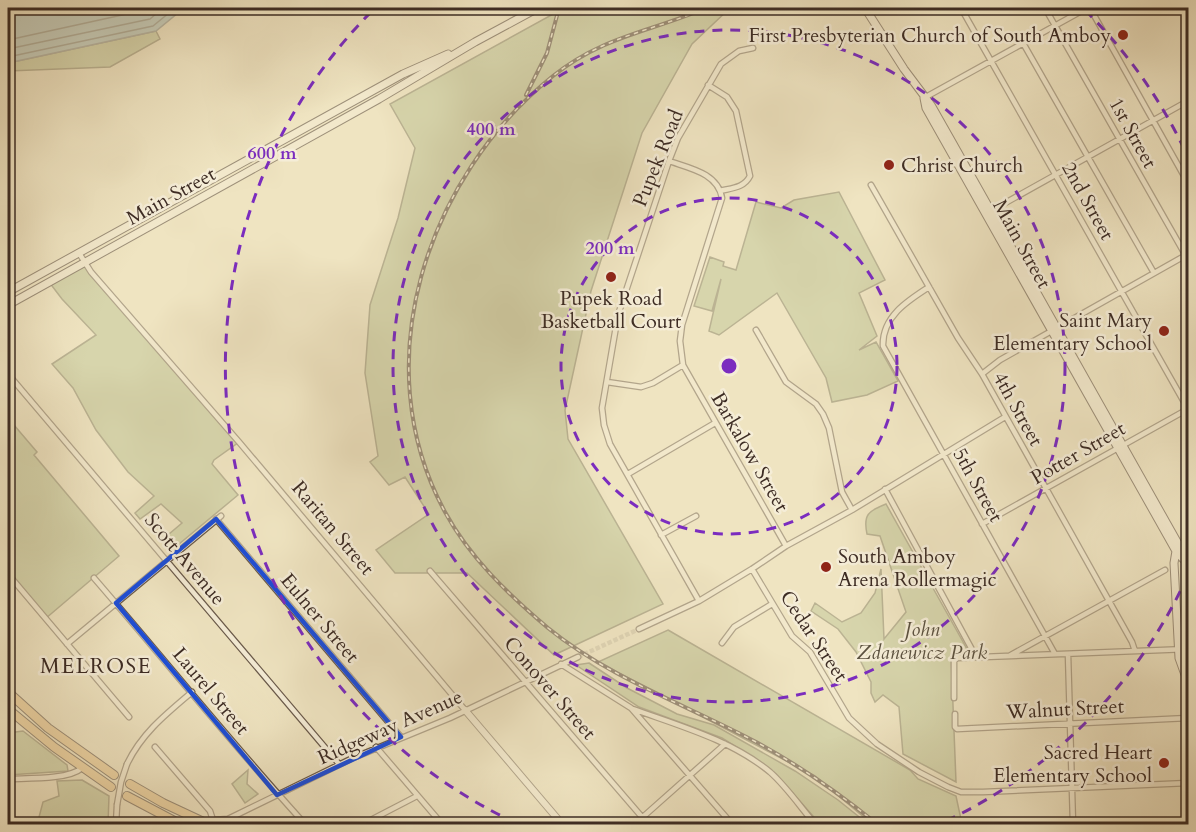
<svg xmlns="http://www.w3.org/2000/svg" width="1196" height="832" viewBox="0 0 1196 832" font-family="Cardo,serif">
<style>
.green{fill:#bac492;stroke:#7c785b;stroke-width:1.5}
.water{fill:#9fbcbd;stroke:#788280;stroke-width:1.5}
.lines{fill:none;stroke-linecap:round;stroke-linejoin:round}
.shore{stroke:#6e7470;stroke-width:1.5}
.minor-tunnel{stroke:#cbbfa2;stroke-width:4.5;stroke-dasharray:4.5 2;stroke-linecap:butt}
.minor-casing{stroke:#6a5a4b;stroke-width:7}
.tertiary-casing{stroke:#6a5a4b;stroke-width:8}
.secondary-casing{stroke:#3d2c24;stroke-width:9}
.trunk-casing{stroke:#3d2c24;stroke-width:10}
.minor{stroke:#f5edd7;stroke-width:4.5}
.tertiary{stroke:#f5edd7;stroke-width:6}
.secondary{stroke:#f5edd7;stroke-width:7}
.trunk{stroke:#e8c280;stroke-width:8}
.rail-casing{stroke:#3d2c24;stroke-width:4}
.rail{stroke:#f5edd7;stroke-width:1.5;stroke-dasharray:4.5;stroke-linecap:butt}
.minor-bridge-casing{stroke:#6a5a4b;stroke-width:7;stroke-linecap:butt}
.minor-bridge{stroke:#f5edd7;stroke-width:4.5}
.marked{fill:none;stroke:#1d4ed8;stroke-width:4.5;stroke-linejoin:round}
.ring{fill:none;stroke:#7b2cbf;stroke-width:3;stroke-dasharray:10 8}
.poi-dot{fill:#8f2418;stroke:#f5edd7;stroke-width:2}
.labels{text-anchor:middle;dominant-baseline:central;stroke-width:5;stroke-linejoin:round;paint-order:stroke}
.poi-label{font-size:20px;fill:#3d2c24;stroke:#f5edd7;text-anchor:end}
.street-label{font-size:20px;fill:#3d2c24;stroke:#f5edd7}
.park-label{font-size:20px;font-style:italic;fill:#5c5240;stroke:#f5edd7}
.neighbourhood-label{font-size:21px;letter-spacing:1.5px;fill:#3d2c24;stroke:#f5edd7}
.centre{fill:#7b2cbf;stroke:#f5edd7;stroke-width:3}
.ring-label{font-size:18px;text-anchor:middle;font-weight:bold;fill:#7b2cbf;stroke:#f5edd7;stroke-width:5;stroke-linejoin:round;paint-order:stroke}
</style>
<rect width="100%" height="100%" fill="#efe4c1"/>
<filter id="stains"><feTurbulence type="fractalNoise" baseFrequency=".00333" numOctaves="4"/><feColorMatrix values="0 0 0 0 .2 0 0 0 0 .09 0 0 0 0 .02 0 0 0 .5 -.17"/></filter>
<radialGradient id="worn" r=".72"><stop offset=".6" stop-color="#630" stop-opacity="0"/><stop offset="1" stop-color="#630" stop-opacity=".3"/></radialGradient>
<path class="green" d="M 564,8 L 730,8 L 692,44 L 642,133 L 591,291 L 565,410 L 568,439 L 663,604 L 554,655 L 467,573 L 395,573 L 376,550 L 429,514 L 405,477 L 389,485 L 370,462 L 378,456 L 365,373 L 370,305 L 398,218 L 415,148 L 390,104 Z
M 156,31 L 160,39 L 110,67 L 8,71 L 8,63 Z
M 839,192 L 885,280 L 859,293 L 877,336 L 859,350 L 876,342 L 898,381 L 867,395 L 832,402 L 826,378 L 777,293 L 719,335 L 709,331 L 721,279 L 712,311 L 694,306 L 710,257 L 724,262 L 723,266 L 736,270 L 756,202 L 781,208 L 794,200 Z
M 85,262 L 239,442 L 214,460 L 212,464 L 238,495 L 173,549 L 162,540 L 182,523 L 161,504 L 140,519 L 135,513 L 154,496 L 128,472 L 96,430 L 73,388 L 52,364 L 96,335 L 62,299 L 49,282 Z
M 8,418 L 37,452 L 34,455 L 119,556 L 45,619 L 8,574 Z
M 886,504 L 967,649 L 966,653 L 951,654 L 956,782 L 903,754 L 899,707 L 883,695 L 875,702 L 871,693 L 871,682 L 856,652 L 838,629 L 811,611 L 815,603 L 842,622 L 861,613 L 875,593 L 881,569 L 884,639 L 906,612 L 880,536 L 867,534 C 863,515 868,511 886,504 Z
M 668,630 L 910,770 L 918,779 L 956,796 L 962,824 L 872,824 L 815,776 L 598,662 Z
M 589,663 L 627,688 L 677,714 L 714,725 L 795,771 L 838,800 L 868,824 L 820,824 L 776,774 L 762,763 L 722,738 L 639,707 L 576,665 Z
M 23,731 L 67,765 L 68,771 L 8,775 L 8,733 Z
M 248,770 L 247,784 L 258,794 L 245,803 L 232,784 Z
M 82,780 L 109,796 L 108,824 L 35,824 L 38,821 L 43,802 L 59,796 L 57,781 Z"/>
<path class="water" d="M 8,8 L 184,8 L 156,31 L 8,63 Z"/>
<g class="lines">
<path class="shore" d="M 8,40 L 145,10 L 149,8
M 8,49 L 150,19 L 163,8
M 8,57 L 153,26 L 175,8"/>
<path class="minor-tunnel" d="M 578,657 L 639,629"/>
<g class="minor-casing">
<path id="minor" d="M 961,8 L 1188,409
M 1045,8 L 1186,256
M 1090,8 L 1188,183
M 1023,43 L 1154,273
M 708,85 L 727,97 L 736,111 L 750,176 C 744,188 732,188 720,191
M 924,98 L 1087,8
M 669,161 C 689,168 718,173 722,198 L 682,325 L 680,341 L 683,365 L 786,546
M 871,185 L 958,338 L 982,374 L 1132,642 L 1135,651
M 989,212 L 1188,101
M 79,253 L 91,272 L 239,442 L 465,710
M 929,287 C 907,301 882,317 883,346 L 1055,654
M 756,330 L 786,382 L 816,404 L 823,414 L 829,428 L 842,492 L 852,510
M 8,374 L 339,764
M 982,374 L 1000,360 L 1188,254
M 607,382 L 641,387 L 653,383 L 683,365
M 628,474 L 715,423
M 885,489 L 976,657
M 216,519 L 401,737
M 982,524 L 1188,409
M 661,535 L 696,516
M 752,569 L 792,636 L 810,652 L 849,718 L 877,744 L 919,772 L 948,787 L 961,792 L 983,792 L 1188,783
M 430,571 L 648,824
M 8,574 L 129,717
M 94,578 C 165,660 232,744 305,824
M 699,601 L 610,444 L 604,425 L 602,408 L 618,315 L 669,161 L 678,138 L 721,64 L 739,51 L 753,48
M 639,629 L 699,601 L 752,569 L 786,546 L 852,510 L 1005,417
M 722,643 L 734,627 L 772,604
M 67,644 L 221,516
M 1068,654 L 1073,824
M 1009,656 L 1165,570
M 561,664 L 631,708 L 732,824
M 954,698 L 954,661 L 957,658 L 1188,649
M 633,709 C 680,726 731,740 770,772 C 787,787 801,808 815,824
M 955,714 L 955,727 L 957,729 L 1188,718
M 155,747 L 210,811 L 213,820 L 228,819 L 353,758 L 450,718 L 578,657
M 376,747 L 442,824
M 127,764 C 142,733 166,714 192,692
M 8,779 C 27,778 68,780 82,768
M 116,824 L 117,805
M 363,824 L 417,796
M 635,824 L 725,744"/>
</g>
<g class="tertiary-casing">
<path id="tertiary" d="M 465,710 L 562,824"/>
</g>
<g class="secondary-casing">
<path id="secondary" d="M 865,8 L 904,69 L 931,105 L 952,142 L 1180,547 L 1188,568
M 924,98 L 926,108 L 1176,551 L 1183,559
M 8,292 L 403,74 L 448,54
M 8,305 L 379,99 L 475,42 L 538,8
M 1176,551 L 1174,563 L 1179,658 L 1188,683"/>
</g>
<g class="trunk-casing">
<path id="trunk" d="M 8,692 L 48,728 L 114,775
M 8,709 L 54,747 L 111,787
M 130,784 L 163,803 L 208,824
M 127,796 L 180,824"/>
</g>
<use href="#minor" class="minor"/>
<use href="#tertiary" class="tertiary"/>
<use href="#secondary" class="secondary"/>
<use href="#trunk" class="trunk"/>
<g class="rail-casing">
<path id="rail" d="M 706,8 C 650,32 603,36 553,76 C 427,177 364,363 445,512 C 470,558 508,594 548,628 C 611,679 687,705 758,743 C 800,766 840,794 877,824
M 526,95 L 547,53 L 559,8"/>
</g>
<use href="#rail" class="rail"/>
<g class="minor-bridge-casing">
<path id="minor-bridge" d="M 117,805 L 121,782 L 127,764"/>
</g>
<use href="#minor-bridge" class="minor-bridge"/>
</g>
<path d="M0 0H1196V832H0ZM 216,519 L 401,737 L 277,795 L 116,603 Z" fill="#efe4c1" fill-opacity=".55" fill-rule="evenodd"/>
<path class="marked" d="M 216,519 L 401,737 L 277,795 L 116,603 Z"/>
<g class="ring">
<circle cx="729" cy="366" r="168"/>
<circle cx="729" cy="366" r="336"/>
<path d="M1188 575A504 504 0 0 1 942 823M516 823A504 504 0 0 1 373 10M1085 10A504 504 0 0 1 1188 157"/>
</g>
<g class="poi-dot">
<circle cx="1123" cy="35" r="6"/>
<circle cx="889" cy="165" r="6"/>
<circle cx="611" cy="277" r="6"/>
<circle cx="1164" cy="331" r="6"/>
<circle cx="826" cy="567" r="6"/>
<circle cx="1164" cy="763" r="6"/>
</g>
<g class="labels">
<g class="poi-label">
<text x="1111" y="35">First Presbyterian Church of South Amboy</text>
<text x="901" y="165" text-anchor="start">Christ Church</text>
<text x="611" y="298" text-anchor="middle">Pupek Road<tspan x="611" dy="23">Basketball Court</tspan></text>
<text x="1152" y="320">Saint Mary<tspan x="1152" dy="23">Elementary School</tspan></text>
<text x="838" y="556" text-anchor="start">South Amboy<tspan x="838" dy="23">Arena Rollermagic</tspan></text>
<text x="1152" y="752">Sacred Heart<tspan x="1152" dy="23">Elementary School</tspan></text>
</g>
<g class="street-label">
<text transform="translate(1133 133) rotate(61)">1st Street</text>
<text transform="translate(658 158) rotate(-68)">Pupek Road</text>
<text transform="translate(171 196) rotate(-29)">Main Street</text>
<text transform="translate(1088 201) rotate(61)">2nd Street</text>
<text transform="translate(1022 244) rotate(61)">Main Street</text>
<text transform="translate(1018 409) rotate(61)">4th Street</text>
<text transform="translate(750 452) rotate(60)">Barkalow Street</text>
<text transform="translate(1078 453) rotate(-30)">Potter Street</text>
<text transform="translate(978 485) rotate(61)">5th Street</text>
<text transform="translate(333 528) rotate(50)">Raritan Street</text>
<text transform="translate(185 559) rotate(50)">Scott Avenue</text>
<text transform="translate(320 618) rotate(50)">Eulner Street</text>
<text transform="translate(814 636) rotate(56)">Cedar Street</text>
<text transform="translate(550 688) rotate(49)">Conover Street</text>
<text transform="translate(211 691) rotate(50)">Laurel Street</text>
<text transform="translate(1065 709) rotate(-3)">Walnut Street</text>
<text transform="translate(390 727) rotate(-24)">Ridgeway Avenue</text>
</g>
<g class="park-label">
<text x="922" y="629">John<tspan x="922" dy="23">Zdanewicz Park</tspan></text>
</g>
<g class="neighbourhood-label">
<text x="96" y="666">MELROSE</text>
</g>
</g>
<circle cx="729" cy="366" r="9" class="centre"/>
<g class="ring-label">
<text x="491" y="135">400 m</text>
<text x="272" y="159">600 m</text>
<text x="610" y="254">200 m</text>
</g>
<rect width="1196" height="832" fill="none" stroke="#efe4c1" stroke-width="30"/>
<rect x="9" y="9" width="1178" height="814" fill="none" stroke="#3d2c24" stroke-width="3"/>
<rect x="15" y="15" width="1166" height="802" fill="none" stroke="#3d2c24" stroke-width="1.5"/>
<rect width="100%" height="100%" filter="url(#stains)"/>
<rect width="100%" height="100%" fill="url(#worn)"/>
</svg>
